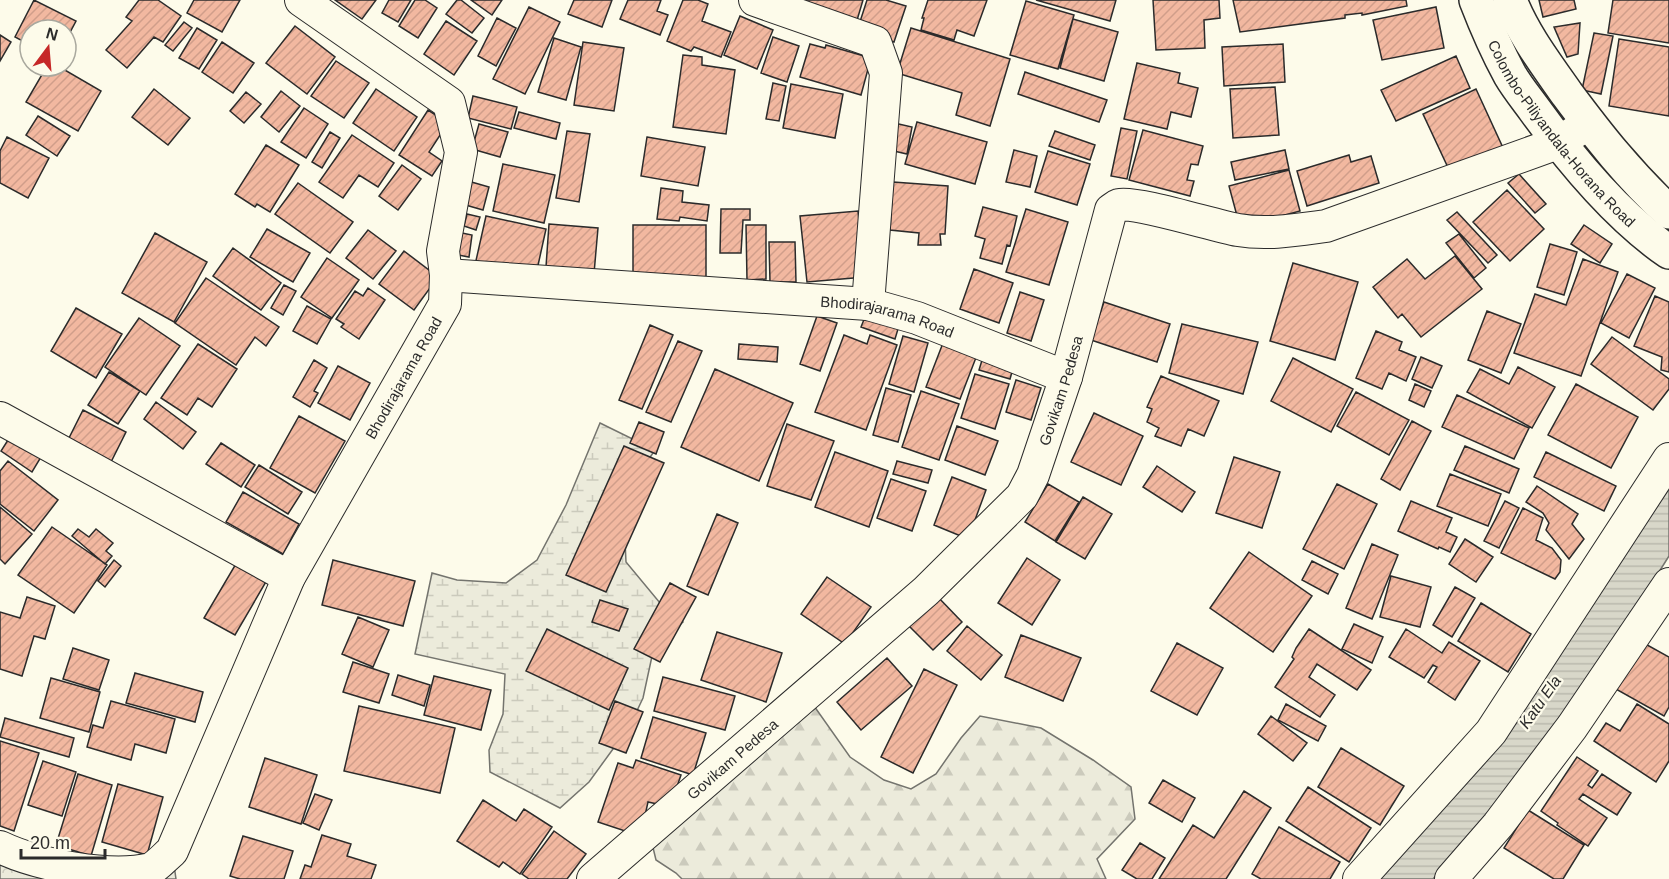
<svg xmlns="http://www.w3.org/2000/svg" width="1669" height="879" viewBox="0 0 1669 879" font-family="Helvetica,sans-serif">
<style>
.forest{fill:url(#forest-firs);stroke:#74746e;stroke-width:1.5}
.wetland{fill:url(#wetland-marsh);stroke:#74746e;stroke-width:1.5}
.park{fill:url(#park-crowns);stroke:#74746e;stroke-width:1.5}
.water{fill:url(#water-rules);stroke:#74746e;stroke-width:1.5}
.building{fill:url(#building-hatch);stroke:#2b2b2b;stroke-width:1.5}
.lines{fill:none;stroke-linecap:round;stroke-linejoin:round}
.minor-casing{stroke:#2b2b2b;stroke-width:34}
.major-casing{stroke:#2b2b2b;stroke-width:36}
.minor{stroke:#fdfbea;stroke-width:32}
.major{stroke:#fdfbea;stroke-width:33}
.labels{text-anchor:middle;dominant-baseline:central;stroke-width:4.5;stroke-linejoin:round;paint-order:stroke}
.street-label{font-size:15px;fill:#2b2b2b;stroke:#fdfbea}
.water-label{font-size:16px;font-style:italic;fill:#2b2b2b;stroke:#fdfbea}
</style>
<defs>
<pattern id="forest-firs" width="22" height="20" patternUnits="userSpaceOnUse" patternTransform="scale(1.5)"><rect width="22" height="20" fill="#ecebdb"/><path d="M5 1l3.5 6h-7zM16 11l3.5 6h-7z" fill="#cbcabc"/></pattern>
<pattern id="wetland-marsh" width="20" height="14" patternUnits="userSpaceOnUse" patternTransform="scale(1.5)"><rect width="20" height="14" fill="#ecebdb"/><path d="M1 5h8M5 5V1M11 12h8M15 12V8" fill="none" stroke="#cbcabc"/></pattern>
<pattern id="park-crowns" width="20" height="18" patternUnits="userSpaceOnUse" patternTransform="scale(1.5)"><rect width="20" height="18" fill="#ecebdb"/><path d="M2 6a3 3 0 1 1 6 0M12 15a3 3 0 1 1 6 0" fill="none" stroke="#cbcabc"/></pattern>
<pattern id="water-rules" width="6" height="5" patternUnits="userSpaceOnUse" patternTransform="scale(1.5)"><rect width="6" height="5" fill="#d8d7c9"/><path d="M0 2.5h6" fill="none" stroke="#bab9ad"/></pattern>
<pattern id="building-hatch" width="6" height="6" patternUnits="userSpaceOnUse" patternTransform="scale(1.5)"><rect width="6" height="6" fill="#f2b8a0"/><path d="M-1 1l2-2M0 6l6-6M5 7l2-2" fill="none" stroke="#d09e8a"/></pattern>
</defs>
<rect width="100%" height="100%" fill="#fdfbea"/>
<path class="forest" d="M 807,696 L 850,757 L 884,780 L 911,789 L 936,774 L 961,738 L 980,716 L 1041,728 L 1093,760 L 1131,787 L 1135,819 L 1097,859 L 1106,879 L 682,879 L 676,873 L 656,860 L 649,831 Z"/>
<path class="wetland" d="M 600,423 L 655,450 L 623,497 L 626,562 L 660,603 L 683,622 L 654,647 L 643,698 L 634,717 L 613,749 L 589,782 L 560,808 L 490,772 L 489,750 L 503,714 L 505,674 L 415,654 L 432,573 L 457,580 L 506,583 L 537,560 L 566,505 Z"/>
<path class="park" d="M 0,847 L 56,870 L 172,851 L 176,879 L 0,879 Z"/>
<path class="water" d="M 1669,472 L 1669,556 L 1562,726 L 1433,879 L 1373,879 Z"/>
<path class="building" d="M 34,0 L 76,21 L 66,40 L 66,30 L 30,30 L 30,45 L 15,37 Z
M 139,0 L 158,0 L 181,16 L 163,42 L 154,37 L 127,68 L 106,50 L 132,21 L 126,17 Z
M 194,0 L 240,0 L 222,32 L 187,13 Z
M 335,0 L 376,0 L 362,19 Z
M 389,0 L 411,0 L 398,22 L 382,13 Z
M 415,0 L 425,0 L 437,8 L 418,38 L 399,26 Z
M 457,0 L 461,0 L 484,18 L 472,33 L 446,14 Z
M 471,0 L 502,0 L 492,15 Z
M 574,0 L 612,0 L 602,27 L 568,14 Z
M 628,0 L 661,0 L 657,11 L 668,15 L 660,35 L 620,19 Z
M 683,0 L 698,0 L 708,4 L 702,21 L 731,32 L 721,57 L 694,47 L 691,51 L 667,41 Z
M 789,0 L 863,0 L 855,27 Z
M 867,0 L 886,0 L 906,6 L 894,42 L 857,31 Z
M 928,0 L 987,0 L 974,36 L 957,30 L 954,40 L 921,30 L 924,18 L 922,18 Z
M 1036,0 L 1116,0 L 1110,21 Z
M 1153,0 L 1219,0 L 1220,18 L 1204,20 L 1205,48 L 1156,50 Z
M 1233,0 L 1406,0 L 1407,6 L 1362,15 L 1362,13 L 1345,15 L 1345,18 L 1240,32 Z
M 1539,0 L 1574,0 L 1576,9 L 1543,17 Z
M 1613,0 L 1669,0 L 1669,43 L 1608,33 Z
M 1026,1 L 1074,15 L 1058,69 L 1010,55 Z
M 529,7 L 560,22 L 525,94 L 493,79 Z
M 1436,7 L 1444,48 L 1382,60 L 1373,20 Z
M 740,16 L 773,30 L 757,69 L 724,55 Z
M 497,18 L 516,28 L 496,66 L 478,56 Z
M 1073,19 L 1118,32 L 1104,81 L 1060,68 Z
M 446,21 L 477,41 L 454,75 L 424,54 Z
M 184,22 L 192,28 L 173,51 L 165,45 Z
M 1580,23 L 1578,54 L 1567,57 L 1554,27 Z
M 295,26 L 335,57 L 307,94 L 266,63 Z
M 197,28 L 217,40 L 199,69 L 179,58 Z
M 911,28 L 1010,59 L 990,126 L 956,115 L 962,93 L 897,73 Z
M 1594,33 L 1613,36 L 1601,94 L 1582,90 Z
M 0,35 L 11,42 L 0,61 Z
M 773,37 L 799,46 L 787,82 L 761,73 Z
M 554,38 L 581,47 L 566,100 L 538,92 Z
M 1619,39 L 1669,47 L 1669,116 L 1609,106 Z
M 222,42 L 254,63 L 233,93 L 202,72 Z
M 583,42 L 624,48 L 614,111 L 574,105 Z
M 810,44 L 825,48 L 826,45 L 871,58 L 861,95 L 800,77 Z
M 1283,44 L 1285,82 L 1224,86 L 1222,47 Z
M 683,55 L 702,57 L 702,65 L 735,70 L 726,134 L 673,127 Z
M 1456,56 L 1470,88 L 1396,121 L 1381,90 Z
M 336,61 L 369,83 L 344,118 L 311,96 Z
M 1137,63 L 1180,73 L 1178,83 L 1198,88 L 1191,117 L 1171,112 L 1167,129 L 1124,119 Z
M 47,66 L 58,66 L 101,91 L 78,131 L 26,102 Z
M 1025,72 L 1107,100 L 1099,122 L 1018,94 Z
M 773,83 L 786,86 L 779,121 L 766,119 Z
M 791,84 L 843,94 L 835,138 L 783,128 Z
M 1275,87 L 1279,135 L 1233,138 L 1230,89 Z
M 154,89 L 190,118 L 168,145 L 132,117 Z
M 376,89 L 417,117 L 394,151 L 353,123 Z
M 1476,89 L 1504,150 L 1451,174 L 1423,114 Z
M 281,91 L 300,106 L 279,132 L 261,117 Z
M 246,92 L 261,104 L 244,123 L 230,111 Z
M 473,96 L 517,107 L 511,129 L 468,118 Z
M 304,108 L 328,124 L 306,158 L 281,142 Z
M 428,110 L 448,123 L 429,152 L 442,161 L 432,176 L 399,155 Z
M 519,112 L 560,123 L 556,139 L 514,128 Z
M 38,116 L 70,136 L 57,156 L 26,135 Z
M 890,122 L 912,127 L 907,154 L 885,149 Z
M 917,122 L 987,142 L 975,184 L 905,164 Z
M 479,124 L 508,132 L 500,157 L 472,149 Z
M 1121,128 L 1137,131 L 1127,179 L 1111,176 Z
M 1143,130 L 1203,146 L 1198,165 L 1191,164 L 1187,180 L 1194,181 L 1190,196 L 1129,180 Z
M 567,131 L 590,134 L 579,202 L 556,198 Z
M 1055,131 L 1095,145 L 1090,160 L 1049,146 Z
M 330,132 L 340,138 L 322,168 L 312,162 Z
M 352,135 L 394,163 L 378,187 L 359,175 L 343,198 L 319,182 Z
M 7,137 L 49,158 L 28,198 L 0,183 L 0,151 Z
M 647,137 L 705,147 L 698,186 L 641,176 Z
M 266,145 L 299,165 L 270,212 L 257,204 L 255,207 L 235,194 Z
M 1014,150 L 1037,156 L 1030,187 L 1006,182 Z
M 1285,150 L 1289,169 L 1235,180 L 1231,162 Z
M 1048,151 L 1090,164 L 1077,205 L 1035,192 Z
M 1349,155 L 1351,162 L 1371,156 L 1379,183 L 1307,206 L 1297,171 Z
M 503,164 L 555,175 L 544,223 L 493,211 Z
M 402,165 L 421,179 L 398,210 L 379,196 Z
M 1289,170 L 1300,211 L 1240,227 L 1229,186 Z
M 1519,174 L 1546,204 L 1535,213 L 1508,183 Z
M 468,181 L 489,187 L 483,210 L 462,204 Z
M 893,182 L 948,186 L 945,234 L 940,234 L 941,245 L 918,245 L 919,233 L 890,230 Z
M 298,183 L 353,222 L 330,253 L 275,214 Z
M 661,188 L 683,191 L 682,202 L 709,205 L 707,221 L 680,217 L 679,221 L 657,219 Z
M 1507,190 L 1544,229 L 1510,261 L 1473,222 Z
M 983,207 L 1017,216 L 1010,246 L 1007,245 L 1002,264 L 980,258 L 985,239 L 975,236 Z
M 721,209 L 750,209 L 750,220 L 743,220 L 741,253 L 720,253 Z
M 1026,209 L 1068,222 L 1049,285 L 1006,272 Z
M 858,211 L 865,277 L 807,282 L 800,216 Z
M 1457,212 L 1497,255 L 1488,263 L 1447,220 Z
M 467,214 L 480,217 L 476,230 L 464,226 Z
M 486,216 L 546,229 L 535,279 L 475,265 Z
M 549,224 L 598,228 L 593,285 L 545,281 Z
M 633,225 L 706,225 L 706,281 L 633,281 Z
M 746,225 L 766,225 L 766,279 L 747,280 Z
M 1584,225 L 1612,244 L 1600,263 L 1571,244 Z
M 267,229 L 310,253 L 293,282 L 250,257 Z
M 368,230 L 396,251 L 373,279 L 346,258 Z
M 155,233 L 207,262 L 174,322 L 122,293 Z
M 462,233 L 472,235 L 469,257 L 458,255 Z
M 1459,234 L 1486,268 L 1474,278 L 1446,243 Z
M 769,242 L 795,242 L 796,282 L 770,282 Z
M 1550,244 L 1577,252 L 1564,295 L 1537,287 Z
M 233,248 L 281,283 L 261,310 L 213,276 Z
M 404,251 L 438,277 L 414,310 L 379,284 Z
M 1455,256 L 1482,289 L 1421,337 L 1402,314 L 1398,318 L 1373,287 L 1407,259 L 1425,279 Z
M 327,258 L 359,280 L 332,318 L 301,297 Z
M 1583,259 L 1618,272 L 1581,376 L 1514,353 L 1535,294 L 1566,305 Z
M 1293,263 L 1358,282 L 1335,360 L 1270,341 Z
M 974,269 L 1013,283 L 999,323 L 960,309 Z
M 1627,274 L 1655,288 L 1629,338 L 1601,323 Z
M 206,278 L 279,327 L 266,346 L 255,337 L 236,365 L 175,323 Z
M 284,285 L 296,291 L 283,315 L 271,308 Z
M 368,288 L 385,300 L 359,339 L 341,327 L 344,324 L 336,319 L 355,291 L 363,296 Z
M 1020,292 L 1044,300 L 1031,341 L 1007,333 Z
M 1655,296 L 1669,302 L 1669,372 L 1661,370 L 1662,357 L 1634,346 Z
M 1104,302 L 1170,324 L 1157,362 L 1091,340 Z
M 307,306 L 331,319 L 317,344 L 293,331 Z
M 76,308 L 122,334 L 96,378 L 51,351 Z
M 1487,311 L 1521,324 L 1501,373 L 1468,360 Z
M 817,316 L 837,323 L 820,371 L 800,364 Z
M 865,317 L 898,329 L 895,339 L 861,327 Z
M 139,318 L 180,346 L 146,395 L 105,367 Z
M 1182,324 L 1258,342 L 1243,394 L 1169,373 Z
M 650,325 L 673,335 L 642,409 L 619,400 Z
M 1376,331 L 1402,342 L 1399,350 L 1416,357 L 1406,381 L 1389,373 L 1382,389 L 1356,378 Z
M 844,335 L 867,344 L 870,335 L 897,345 L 866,430 L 815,412 Z
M 903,336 L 928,343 L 914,392 L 889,384 Z
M 1612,337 L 1669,379 L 1669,389 L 1653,410 L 1591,364 Z
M 678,341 L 702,351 L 671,422 L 646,412 Z
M 943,343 L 977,355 L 960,399 L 926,387 Z
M 198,344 L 237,369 L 212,407 L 198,398 L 187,415 L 161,398 Z
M 739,344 L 778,347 L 777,362 L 738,359 Z
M 983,357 L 1014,365 L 1010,379 L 979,370 Z
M 1421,357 L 1442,366 L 1432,388 L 1412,379 Z
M 1293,358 L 1353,389 L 1331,432 L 1271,401 Z
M 314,360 L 327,368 L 314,391 L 318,393 L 310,407 L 293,397 Z
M 338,366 L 370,383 L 350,420 L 318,403 Z
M 1518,367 L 1555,387 L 1532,428 L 1467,392 L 1480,369 L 1509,384 Z
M 715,369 L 793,403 L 759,481 L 681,447 Z
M 109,372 L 140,391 L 118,424 L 88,405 Z
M 975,374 L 1009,384 L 995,429 L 961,418 Z
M 1161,376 L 1219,401 L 1204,436 L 1188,429 L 1181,446 L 1155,436 L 1159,428 L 1147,422 L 1152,409 L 1147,407 Z
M 1016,380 L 1041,388 L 1031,420 L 1006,412 Z
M 1415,384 L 1431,391 L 1424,407 L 1409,400 Z
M 1576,384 L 1638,417 L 1611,468 L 1548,435 Z
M 886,388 L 911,395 L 898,442 L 873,435 Z
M 921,391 L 959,404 L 939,460 L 902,447 Z
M 1356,392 L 1409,420 L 1389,455 L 1337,426 Z
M 1457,395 L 1529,428 L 1514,459 L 1442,427 Z
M 156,402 L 196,432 L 183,449 L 144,419 Z
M 83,410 L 126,432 L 111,462 L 68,440 Z
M 1094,413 L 1143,436 L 1121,485 L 1071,462 Z
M 299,416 L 345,441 L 315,493 L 270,468 Z
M 1412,421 L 1431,431 L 1400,490 L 1381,479 Z
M 639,422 L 664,432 L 656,454 L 630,443 Z
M 787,424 L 834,441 L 811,500 L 767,486 Z
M 957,426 L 998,441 L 985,475 L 945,460 Z
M 13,432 L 44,452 L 32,472 L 1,451 Z
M 221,443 L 255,465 L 241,487 L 206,464 Z
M 624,446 L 664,463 L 606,592 L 566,575 Z
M 1465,446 L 1519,469 L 1509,493 L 1454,470 Z
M 835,452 L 888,471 L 869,527 L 815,507 Z
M 1546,452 L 1616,486 L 1604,511 L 1534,477 Z
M 1234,457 L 1280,472 L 1262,528 L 1216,513 Z
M 8,461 L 58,500 L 34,531 L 0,504 L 0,471 Z
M 897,461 L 932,470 L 928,483 L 893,474 Z
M 259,465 L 302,492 L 288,514 L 245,487 Z
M 1157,466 L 1195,492 L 1182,512 L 1143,487 Z
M 1450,474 L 1501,494 L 1488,526 L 1437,506 Z
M 952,477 L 986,490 L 968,539 L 934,525 Z
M 891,479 L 926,491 L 912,531 L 877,518 Z
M 1048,484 L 1079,502 L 1055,541 L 1025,522 Z
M 1337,484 L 1377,504 L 1344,569 L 1303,549 Z
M 1537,486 L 1578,514 L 1572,524 L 1584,539 L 1569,559 L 1546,530 L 1549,523 L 1543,513 L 1526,502 Z
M 243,492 L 299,524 L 283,554 L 226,522 Z
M 1083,497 L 1112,514 L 1085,559 L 1056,542 Z
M 1411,501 L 1452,518 L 1446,532 L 1457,537 L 1450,552 L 1439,547 L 1438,549 L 1398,531 Z
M 1505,501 L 1519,508 L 1499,548 L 1484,541 Z
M 0,507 L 32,534 L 5,564 L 0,559 Z
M 1523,508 L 1543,518 L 1536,540 L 1552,548 L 1561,560 L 1560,572 L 1555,579 L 1501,553 Z
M 717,514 L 738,523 L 708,595 L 687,586 Z
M 52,527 L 107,565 L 74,613 L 18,575 Z
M 78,529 L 89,537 L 96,529 L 113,543 L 106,551 L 112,556 L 105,564 L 72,536 Z
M 1465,539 L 1493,557 L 1476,582 L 1449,564 Z
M 1372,544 L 1398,555 L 1372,619 L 1346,608 Z
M 1249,552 L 1312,596 L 1273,652 L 1210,608 Z
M 1027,558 L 1060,580 L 1032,625 L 998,603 Z
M 114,560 L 121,566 L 105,587 L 98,581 Z
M 333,560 L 415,581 L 403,626 L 322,605 Z
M 1312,561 L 1338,574 L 1328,594 L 1302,580 Z
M 237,562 L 267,580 L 235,635 L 204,618 Z
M 1391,576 L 1431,587 L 1420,627 L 1380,617 Z
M 827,577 L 871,607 L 845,644 L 801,614 Z
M 670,583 L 696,597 L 660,662 L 634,649 Z
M 1455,587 L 1475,598 L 1452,637 L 1433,625 Z
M 936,595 L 962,622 L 933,650 L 907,624 Z
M 27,597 L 55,606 L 45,639 L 34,636 L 22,676 L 0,669 L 0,612 L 20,618 Z
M 600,600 L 628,609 L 619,631 L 592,622 Z
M 1481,603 L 1531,634 L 1508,672 L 1458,641 Z
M 358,617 L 389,630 L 373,667 L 342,654 Z
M 1354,624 L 1383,637 L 1372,663 L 1342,649 Z
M 967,626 L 1002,655 L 981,680 L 947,651 Z
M 547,629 L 628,668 L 609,710 L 526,671 Z
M 1309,629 L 1371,670 L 1357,690 L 1317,664 L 1309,677 L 1335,695 L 1320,717 L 1275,687 L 1294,659 L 1292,657 L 1296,648 Z
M 1406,629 L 1442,653 L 1449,642 L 1480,661 L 1455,700 L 1428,682 L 1437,667 L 1433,665 L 1424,678 L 1389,657 Z
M 717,632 L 782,653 L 766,702 L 701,680 Z
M 1021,635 L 1081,658 L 1063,701 L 1005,677 Z
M 1640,641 L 1669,657 L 1669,707 L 1664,716 L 1614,688 Z
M 1177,643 L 1223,668 L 1197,715 L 1151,691 Z
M 73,648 L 109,660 L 99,690 L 63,679 Z
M 887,658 L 912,686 L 861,730 L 837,702 Z
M 353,662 L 389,674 L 379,703 L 343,692 Z
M 924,669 L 957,685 L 913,773 L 881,757 Z
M 135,673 L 203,692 L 195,722 L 126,703 Z
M 398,675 L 430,685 L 424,706 L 392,695 Z
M 434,676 L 491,690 L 481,730 L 424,715 Z
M 663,677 L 735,696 L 725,730 L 654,711 Z
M 51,678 L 100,692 L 89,732 L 40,718 Z
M 111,701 L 175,719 L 166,753 L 135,744 L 131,760 L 87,747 L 93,725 L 103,728 Z
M 615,701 L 643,712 L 626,753 L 599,743 Z
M 1286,704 L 1326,726 L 1318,741 L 1278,720 Z
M 1637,704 L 1669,724 L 1669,761 L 1656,782 L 1594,741 L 1606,723 L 1620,731 Z
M 359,706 L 455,728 L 440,793 L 344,771 Z
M 1271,716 L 1307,743 L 1293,761 L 1258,734 Z
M 653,717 L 706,733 L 693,775 L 641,758 Z
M 5,718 L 74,738 L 69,757 L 0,737 Z
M 0,741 L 39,753 L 14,831 L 0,826 Z
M 1341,748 L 1404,786 L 1380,825 L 1318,787 Z
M 1577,757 L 1598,771 L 1588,785 L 1592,788 L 1602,774 L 1631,793 L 1617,815 L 1583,794 L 1579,799 L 1607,818 L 1588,846 L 1557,825 L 1558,823 L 1541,811 Z
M 265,758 L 317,775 L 301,824 L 249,807 Z
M 636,760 L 681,775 L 673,798 L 666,806 L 648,802 L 644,820 L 628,832 L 598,822 L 618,763 L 633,768 Z
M 43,761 L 76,772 L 62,816 L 28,805 Z
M 78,774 L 112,785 L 91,856 L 56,845 Z
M 1163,780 L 1195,798 L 1182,822 L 1149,803 Z
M 118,784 L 163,797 L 147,855 L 102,842 Z
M 1308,787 L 1371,828 L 1349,862 L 1286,821 Z
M 1244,791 L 1271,808 L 1226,879 L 1159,879 L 1193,825 L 1214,838 Z
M 315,794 L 332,800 L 319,830 L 303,823 Z
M 483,800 L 516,821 L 524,809 L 552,827 L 520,874 L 503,862 L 499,867 L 457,841 Z
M 1528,810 L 1584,845 L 1563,879 L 1554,879 L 1504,848 Z
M 1279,827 L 1340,862 L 1330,879 L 1261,879 L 1252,874 Z
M 554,831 L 586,854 L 567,879 L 529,879 L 522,874 Z
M 322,835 L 351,844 L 347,856 L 376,865 L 371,879 L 300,879 L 305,865 L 311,867 Z
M 243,836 L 293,851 L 284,879 L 240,879 L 230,876 Z
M 1140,843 L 1165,858 L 1152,879 L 1137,879 L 1122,870 Z"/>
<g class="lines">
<g class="minor-casing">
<g id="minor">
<path d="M 301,0 L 449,103 L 461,152 L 443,251 L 446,275"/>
<path d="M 755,0 L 875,42 L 886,73 L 868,304"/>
<path d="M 0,418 L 289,577"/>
<path id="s1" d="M 0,847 C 38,865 110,879 151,869 C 158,865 165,857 172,851 L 289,577 L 445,304 L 446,275 L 868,304 L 917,318 L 1066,377"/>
<path id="s2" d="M 593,879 L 926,591 L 1022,496 L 1033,475 L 1066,377 L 1111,210 C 1114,208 1116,206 1119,205 C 1136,201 1215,226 1238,230 C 1267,235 1296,230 1326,226 L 1558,143 L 1589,123"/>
<path d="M 1359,879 L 1491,732 L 1669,459"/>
<path d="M 1451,879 L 1498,825 L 1572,727 L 1669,584"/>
</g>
</g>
<g class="major-casing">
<g id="major">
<path id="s3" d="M 1476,0 C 1486,26 1497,51 1510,75 C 1517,87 1526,98 1534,109 C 1570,159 1618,217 1669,252"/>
<path d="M 1510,0 C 1523,34 1546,64 1567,94 C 1599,137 1629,175 1669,212"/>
</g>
</g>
<use href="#minor" class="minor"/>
<use href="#major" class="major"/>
</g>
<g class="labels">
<g class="street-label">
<text stroke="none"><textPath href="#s3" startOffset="160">Colombo-Piliyandala-Horana Road</textPath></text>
<text stroke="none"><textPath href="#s1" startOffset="1268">Bhodirajarama Road</textPath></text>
<text stroke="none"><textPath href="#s1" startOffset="710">Bhodirajarama Road</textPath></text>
<text stroke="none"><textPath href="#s2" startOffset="688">Govikam Pedesa</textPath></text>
<text stroke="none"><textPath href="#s2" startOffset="184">Govikam Pedesa</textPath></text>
</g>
<g class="water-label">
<text transform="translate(1540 702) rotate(-55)">Katu Ela</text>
</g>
</g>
<g transform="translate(48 48) rotate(16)"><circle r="28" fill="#fdfbea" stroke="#a9a89e" stroke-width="1.5"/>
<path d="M0-4.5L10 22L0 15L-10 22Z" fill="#c62828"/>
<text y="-9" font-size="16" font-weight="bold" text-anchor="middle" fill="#2b2b2b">N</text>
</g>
<path d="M21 849v9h84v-9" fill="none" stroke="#2b2b2b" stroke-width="3"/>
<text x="30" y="849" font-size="18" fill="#2b2b2b" stroke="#fdfbea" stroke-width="4.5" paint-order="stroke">20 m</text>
</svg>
